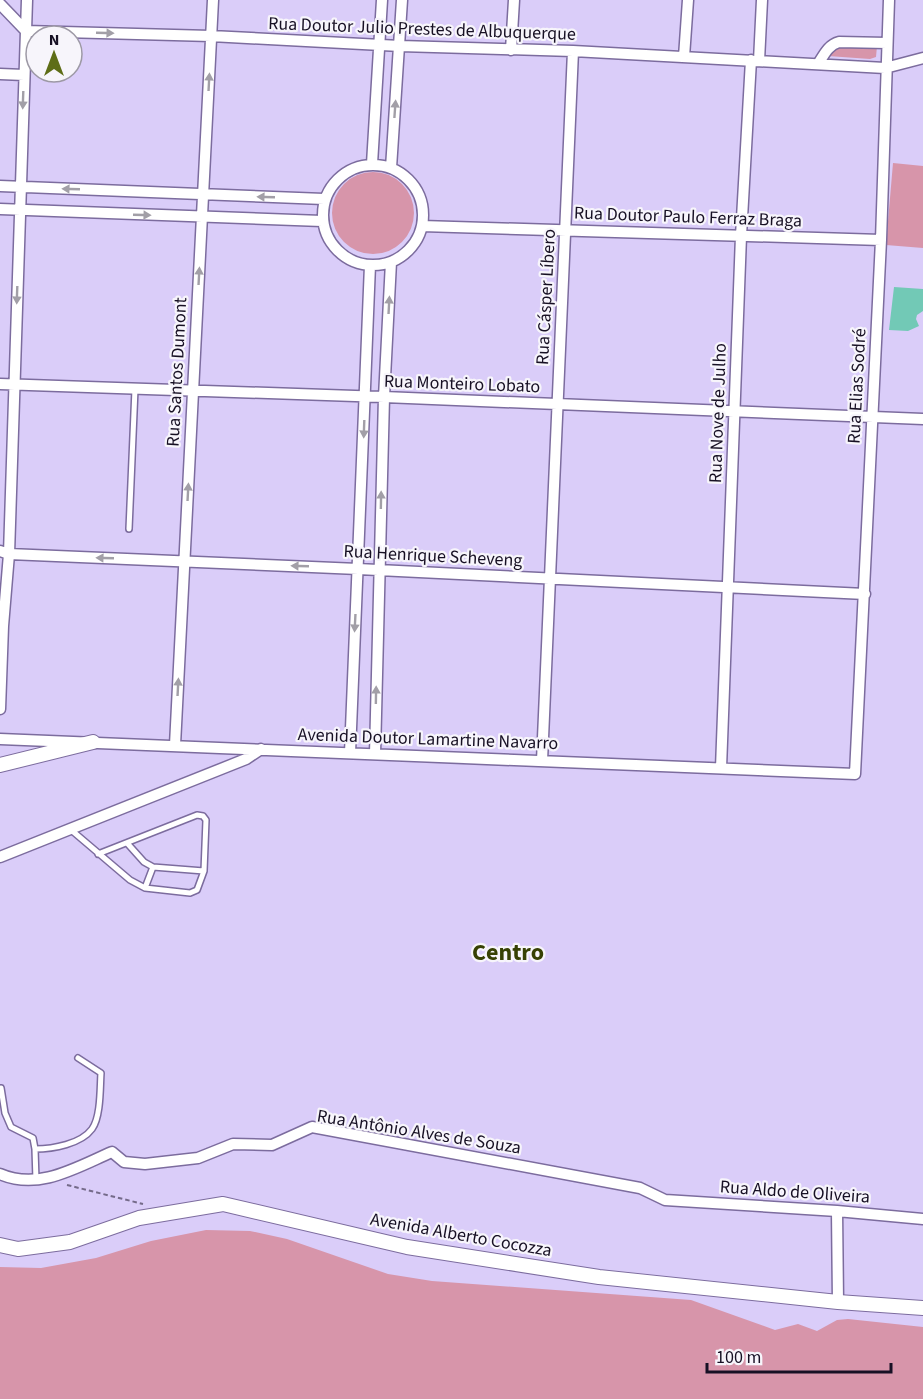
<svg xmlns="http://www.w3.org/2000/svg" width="923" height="1399" viewBox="0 0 923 1399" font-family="'Source Sans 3',sans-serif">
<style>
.green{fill:#d795aa}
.water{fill:#72c9b6}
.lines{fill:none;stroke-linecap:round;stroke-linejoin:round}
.lane-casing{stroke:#7c6c9e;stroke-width:8}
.street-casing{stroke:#7c6c9e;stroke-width:13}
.secondary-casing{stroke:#7c6c9e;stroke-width:16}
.path{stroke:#746a89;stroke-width:2;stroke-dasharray:4.5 3;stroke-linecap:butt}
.lane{stroke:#fff;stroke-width:5}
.street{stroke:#fff;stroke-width:10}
.secondary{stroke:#fff;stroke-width:14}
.oneway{fill:#a29fa7}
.labels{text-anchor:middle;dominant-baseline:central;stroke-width:4.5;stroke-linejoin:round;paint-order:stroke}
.street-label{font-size:18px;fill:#171024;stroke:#f7f5fb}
.district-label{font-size:24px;font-weight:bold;fill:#374104;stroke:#f7f5fb}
</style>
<rect width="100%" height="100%" fill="#dacdf9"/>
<path class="green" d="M 839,45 L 877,46 L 876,57 L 870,59 L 828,56 Z
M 893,163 L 923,166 L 923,248 L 886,245 Z
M332 213a41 41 0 1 1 82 0a41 41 0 1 1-82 0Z
M 206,1230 L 250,1231 L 287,1239 L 388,1274 L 432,1281 L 691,1300 L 775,1330 L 798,1324 L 817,1331 L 837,1320 L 848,1319 L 923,1327 L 923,1399 L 0,1399 L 0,1267 L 41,1268 L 96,1258 L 151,1241 Z"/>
<path class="water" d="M 894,287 L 923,289 L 923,311 L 917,315 L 916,319 L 919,326 L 908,331 L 889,330 Z"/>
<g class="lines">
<g class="lane-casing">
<path id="lane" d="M 129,529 L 135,389
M 70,829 L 130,880 L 145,888 L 190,893 L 197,890 L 204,871 L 206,820 L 203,816 L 197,815 L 98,854
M 127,843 L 144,862 L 153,867 L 204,871
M 145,888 L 153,867
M 1,1088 L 5,1113 L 11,1127 L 33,1138 L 35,1149
M 36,1180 L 35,1149 C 53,1149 81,1144 92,1129 C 101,1117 100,1087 101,1073 L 78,1058"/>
</g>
<g class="street-casing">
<path id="street" d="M 0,4 L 26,31 L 211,36 L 400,46 L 573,51 L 885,68 L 923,58
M 511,50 L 514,0
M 684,57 L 688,0
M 759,61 L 762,0
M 818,64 C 824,55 828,45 839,42 L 887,43
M 0,74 L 24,75
M 372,164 L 382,0
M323 215a50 50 0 1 1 100 0a50 50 0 1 1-100 0Z
M 391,168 L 402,0
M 0,186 L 324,199
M 0,209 L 322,221
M 422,226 L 881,240
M 0,384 L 384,397 L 923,419
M 0,551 L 9,554 L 358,569 L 865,594
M 0,709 L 3,626 L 9,554 L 27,0
M 0,739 L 855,774 L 881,240 L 889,0
M 175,745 L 213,0
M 350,753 L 370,265
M 375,754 L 384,397 L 391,262
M 542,761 L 573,51
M 721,768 L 741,236 L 751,60
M 0,857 L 246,759 L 261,749
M 0,1174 C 39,1191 77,1167 112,1152 L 124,1162 L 145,1164 L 198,1158 L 233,1144 L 272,1145 L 312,1127 L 640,1188 L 665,1200 L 837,1211 L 923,1219
M 837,1211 L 838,1302"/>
</g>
<g class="secondary-casing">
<path id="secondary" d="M 0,765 L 93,742
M 0,1245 L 18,1249 L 70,1242 L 139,1218 L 223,1204 L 407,1247 L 599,1277 L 838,1302 L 923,1308"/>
</g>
<path class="path" d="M 67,1185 L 143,1204"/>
<use href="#lane" class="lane"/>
<use href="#street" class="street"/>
<use href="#secondary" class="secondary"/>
</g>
<defs><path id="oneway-solid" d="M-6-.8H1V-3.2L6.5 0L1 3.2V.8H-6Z" transform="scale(1.5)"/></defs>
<g class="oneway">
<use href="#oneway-solid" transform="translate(105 33) rotate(2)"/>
<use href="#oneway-solid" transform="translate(209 82) rotate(-87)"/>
<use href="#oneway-solid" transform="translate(23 100) rotate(92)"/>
<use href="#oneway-solid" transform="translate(395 109) rotate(-86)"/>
<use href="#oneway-solid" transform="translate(71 189) rotate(-178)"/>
<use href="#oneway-solid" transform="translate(266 197) rotate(-178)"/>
<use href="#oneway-solid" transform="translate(142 215) rotate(2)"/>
<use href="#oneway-solid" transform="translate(199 276) rotate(-87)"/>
<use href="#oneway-solid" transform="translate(17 295) rotate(92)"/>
<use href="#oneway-solid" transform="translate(389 305) rotate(-87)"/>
<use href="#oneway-solid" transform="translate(364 429) rotate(92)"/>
<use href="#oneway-solid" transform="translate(188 492) rotate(-87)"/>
<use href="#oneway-solid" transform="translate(381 500) rotate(-89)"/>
<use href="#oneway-solid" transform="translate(105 558) rotate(-178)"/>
<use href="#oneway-solid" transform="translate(300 566) rotate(-178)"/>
<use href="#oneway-solid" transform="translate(355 623) rotate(93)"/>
<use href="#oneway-solid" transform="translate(178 687) rotate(-87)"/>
<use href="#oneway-solid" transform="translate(376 695) rotate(-89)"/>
</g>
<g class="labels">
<g class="street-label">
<text transform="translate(422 29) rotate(2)">Rua Doutor Julio Prestes de Albuquerque</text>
<text transform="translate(688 217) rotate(2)">Rua Doutor Paulo Ferraz Braga</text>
<text transform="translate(546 297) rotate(-87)">Rua Cásper Líbero</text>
<text transform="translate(177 372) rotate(-87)">Rua Santos Dumont</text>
<text transform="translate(462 384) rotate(2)">Rua Monteiro Lobato</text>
<text transform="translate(857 386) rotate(-87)">Rua Elias Sodré</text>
<text transform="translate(718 413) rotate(-88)">Rua Nove de Julho</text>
<text transform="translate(433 556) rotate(3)">Rua Henrique Scheveng</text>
<text transform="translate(428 739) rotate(2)">Avenida Doutor Lamartine Navarro</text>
<text transform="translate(419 1132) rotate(9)">Rua Antônio Alves de Souza</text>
<text transform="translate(795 1192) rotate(4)">Rua Aldo de Oliveira</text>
<text transform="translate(461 1235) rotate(10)">Avenida Alberto Cocozza</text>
</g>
<g class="district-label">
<text x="508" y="952">Centro</text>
</g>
</g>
<g transform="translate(54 54)"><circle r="28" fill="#f7f5fb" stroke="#9d99a5" stroke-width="1.5"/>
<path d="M0-4.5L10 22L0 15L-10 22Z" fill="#5e6d17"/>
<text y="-9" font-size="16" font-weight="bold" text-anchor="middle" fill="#171024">N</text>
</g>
<path d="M707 1363v9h184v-9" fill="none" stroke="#171024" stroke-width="3"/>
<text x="716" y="1363" font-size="18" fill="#171024" stroke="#f7f5fb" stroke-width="4.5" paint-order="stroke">100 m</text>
</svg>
